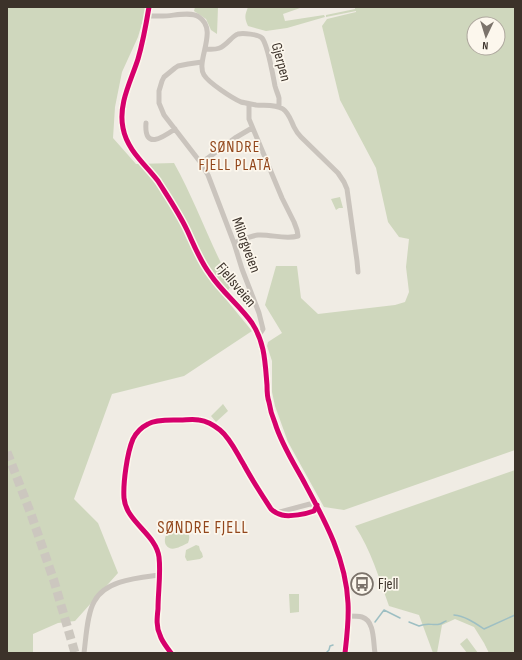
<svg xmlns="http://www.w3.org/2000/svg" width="522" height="660" viewBox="0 0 522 660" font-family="'Sofia Sans Condensed',sans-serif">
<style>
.green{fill:#cfd7bd;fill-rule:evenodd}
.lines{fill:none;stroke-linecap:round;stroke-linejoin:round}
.stream{stroke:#9ebfc3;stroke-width:1.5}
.highway-tunnel{stroke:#ccc7bf;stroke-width:9;stroke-dasharray:9 4.5;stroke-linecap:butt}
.street{stroke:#cac4bd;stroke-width:5}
.secondary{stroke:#bab4ad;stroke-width:7}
.cycleway-casing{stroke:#fcf7ed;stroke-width:8}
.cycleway{stroke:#d6006c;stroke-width:5}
.labels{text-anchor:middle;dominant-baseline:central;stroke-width:3.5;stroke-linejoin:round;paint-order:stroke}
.street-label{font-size:15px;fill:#3c322a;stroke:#fcf7ed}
.poi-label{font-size:15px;fill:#3c322a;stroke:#fcf7ed;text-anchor:start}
.neighbourhood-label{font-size:16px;letter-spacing:1px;fill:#92461b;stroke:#fcf7ed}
.quarter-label{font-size:17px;letter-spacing:1px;fill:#92461b;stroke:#fcf7ed}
</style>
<rect width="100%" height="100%" fill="#f0ece4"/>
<path class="green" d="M 7,7 L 146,7 L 145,13 L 138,37 L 122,72 L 115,107 L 113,138 L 136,164 L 174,163 C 196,202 210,245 232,284 L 224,297 L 252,331 L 184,376 L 112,394 L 74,499 L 98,523 L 118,573 L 75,621 L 58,623 L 33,634 L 33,653 L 7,653 Z
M 195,7 L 218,7 L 217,34 L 211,30 L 206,19 L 194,11 Z
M 248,7 L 303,7 L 283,14 L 285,21 L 324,15 L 325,17 L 287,28 L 266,31 L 248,26 C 244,17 245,15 248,7 Z
M 355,7 L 515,7 L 515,450 L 344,510 L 324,507 L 288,442 L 275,406 L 272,392 L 272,361 L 267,346 L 268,342 L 282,333 L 265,305 L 276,266 L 297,266 L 301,298 L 318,314 L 395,305 L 405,302 L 409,292 L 406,267 L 409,239 L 399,237 L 388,222 L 376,168 L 340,100 L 322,26 L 327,19 L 356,12 L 356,11 L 326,17 L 326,15 L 355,9 ZM 474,24 L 498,24 L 498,48 L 474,48 Z
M 340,197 L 343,208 L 339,208 L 336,210 L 331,199 Z
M 223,404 L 228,411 L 216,422 L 211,416 Z
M 515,470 L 515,653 L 489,653 L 484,643 L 474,627 L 455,619 L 442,625 L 437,653 L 433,653 L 419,615 L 389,606 C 379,578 371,550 355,526 Z
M 180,529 C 189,529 191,536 188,543 C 181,546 171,553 166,545 C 164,541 165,538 166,535 Z
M 196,545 L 199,546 L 200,550 L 202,553 L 203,557 L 200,559 L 187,561 L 185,557 L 186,550 Z
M 289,594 L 299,594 L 299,612 L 290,613 Z
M 467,638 L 478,653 L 467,653 L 460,644 Z"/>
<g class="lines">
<path class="stream" d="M 454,615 C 465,616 475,623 484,629 L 515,615
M 375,622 L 384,610 L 400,618
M 409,622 L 419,626 C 428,622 433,626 440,624 C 441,624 445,621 446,621
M 326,653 L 329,650 L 330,646 L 333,645"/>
<path class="highway-tunnel" d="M 7,452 L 31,514 L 54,581 L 75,653"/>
<path class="street" d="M 148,16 C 153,16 158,16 163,16 C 173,16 191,11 199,17 C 219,30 195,61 204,75 C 209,83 232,98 241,102 C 245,103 251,104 256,105 C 264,106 275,104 283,109 C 289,113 291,121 294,127 C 296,131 298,134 301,137 L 338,173 L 344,182 L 347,189 L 357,261 L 358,272
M 205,49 C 218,50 221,49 230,40 C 232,38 235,35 238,34 C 243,33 258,34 262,38 C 268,45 273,76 275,86 C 276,90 278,94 279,98 C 279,101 279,104 279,107
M 202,62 L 188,64 L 178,66 L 175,68 L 164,77 L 162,81 L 159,91 L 159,103 L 164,115 L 201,163 L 208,175 L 234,243 L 242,269 L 259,313 L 263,329 L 259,335
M 146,123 C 144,150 162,138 175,129
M 201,163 L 235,138 L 252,128
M 234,243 C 242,240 250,236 258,235 C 271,234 285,240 298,236 L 297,230 L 294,222 L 282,198 L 249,119 L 249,104
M 348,616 C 353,616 358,616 362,617 C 375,621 373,642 375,653
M 84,653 C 86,638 87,614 94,602 C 105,580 138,578 160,575
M 171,653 C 167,647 162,642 160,635 C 156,627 157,618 158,609 C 158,592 161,574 159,557 C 156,534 126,522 124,498 C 123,483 127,453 133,439 C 136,433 142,427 148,424 C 156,419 171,420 180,420 C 186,420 193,419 199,420 C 206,421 215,426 220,430 C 231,439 237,454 244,465 C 252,480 262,495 271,509 C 274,512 278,514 282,515 C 290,517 306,514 314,511 L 317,505 L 310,504 L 276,513"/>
<path class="secondary" d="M 149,7 C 146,25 143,42 138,59 C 131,81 118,104 123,128 C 127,150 145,164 158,181 C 168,197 179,213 187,230 C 194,245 200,261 210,274 C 222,292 240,306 252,323 C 265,343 265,362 267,385 C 267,390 267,397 269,402 C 270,409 272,416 275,423 C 281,443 293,462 303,480 C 324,519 346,558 348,603 C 349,620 347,636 345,653"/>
<g class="cycleway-casing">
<path id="cycleway" d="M 149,7 C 146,25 143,42 138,59 C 131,81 118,104 123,128 C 127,150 145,164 158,181 C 168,197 179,213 187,230 C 194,245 200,261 210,274 C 222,292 240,306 252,323 C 265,343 265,362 267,385 C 267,390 267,397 269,402 C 270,409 272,416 275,423 C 281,443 293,462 303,480 C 324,519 346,558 348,603 C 349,620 347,636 345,653
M 171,653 C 167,647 162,642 160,635 C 156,627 157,618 158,609 C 158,592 161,574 159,557 C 156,534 126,522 124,498 C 123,483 127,453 133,439 C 136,433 142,427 148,424 C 156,419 171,420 180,420 C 186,420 193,419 199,420 C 206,421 215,426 220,430 C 231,439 237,454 244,465 C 252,480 262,495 271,509 C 274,512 278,514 282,515 C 290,517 306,514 314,511 L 317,505"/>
</g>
<use href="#cycleway" class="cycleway"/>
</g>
<defs>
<g id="bus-ring" transform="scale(1.15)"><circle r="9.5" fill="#fcf7ed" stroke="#7b736b" stroke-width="1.5"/><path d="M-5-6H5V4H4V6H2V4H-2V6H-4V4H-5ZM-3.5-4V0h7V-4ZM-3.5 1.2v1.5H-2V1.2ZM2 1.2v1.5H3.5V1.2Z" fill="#7b736b"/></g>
</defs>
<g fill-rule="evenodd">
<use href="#bus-ring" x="362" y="584"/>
</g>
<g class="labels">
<g class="street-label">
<text transform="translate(281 62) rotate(75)">Gjerpen</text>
<text transform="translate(246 245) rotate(70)">Milorgveien</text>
<text transform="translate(236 285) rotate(50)">Fjellsveien</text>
</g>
<g class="poi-label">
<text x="378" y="584">Fjell</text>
</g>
<g class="neighbourhood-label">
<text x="235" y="147">SØNDRE<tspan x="235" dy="18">FJELL PLATÅ</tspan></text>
</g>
<g class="quarter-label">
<text x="203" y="528">SØNDRE FJELL</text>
</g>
</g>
<rect width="522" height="660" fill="none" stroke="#3c322a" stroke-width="16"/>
<g transform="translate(486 36) rotate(184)"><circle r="19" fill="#fcf7ed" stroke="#afa89f"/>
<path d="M0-3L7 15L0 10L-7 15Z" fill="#7b736b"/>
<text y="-6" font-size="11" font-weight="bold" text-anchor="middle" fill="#3c322a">N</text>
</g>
</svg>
